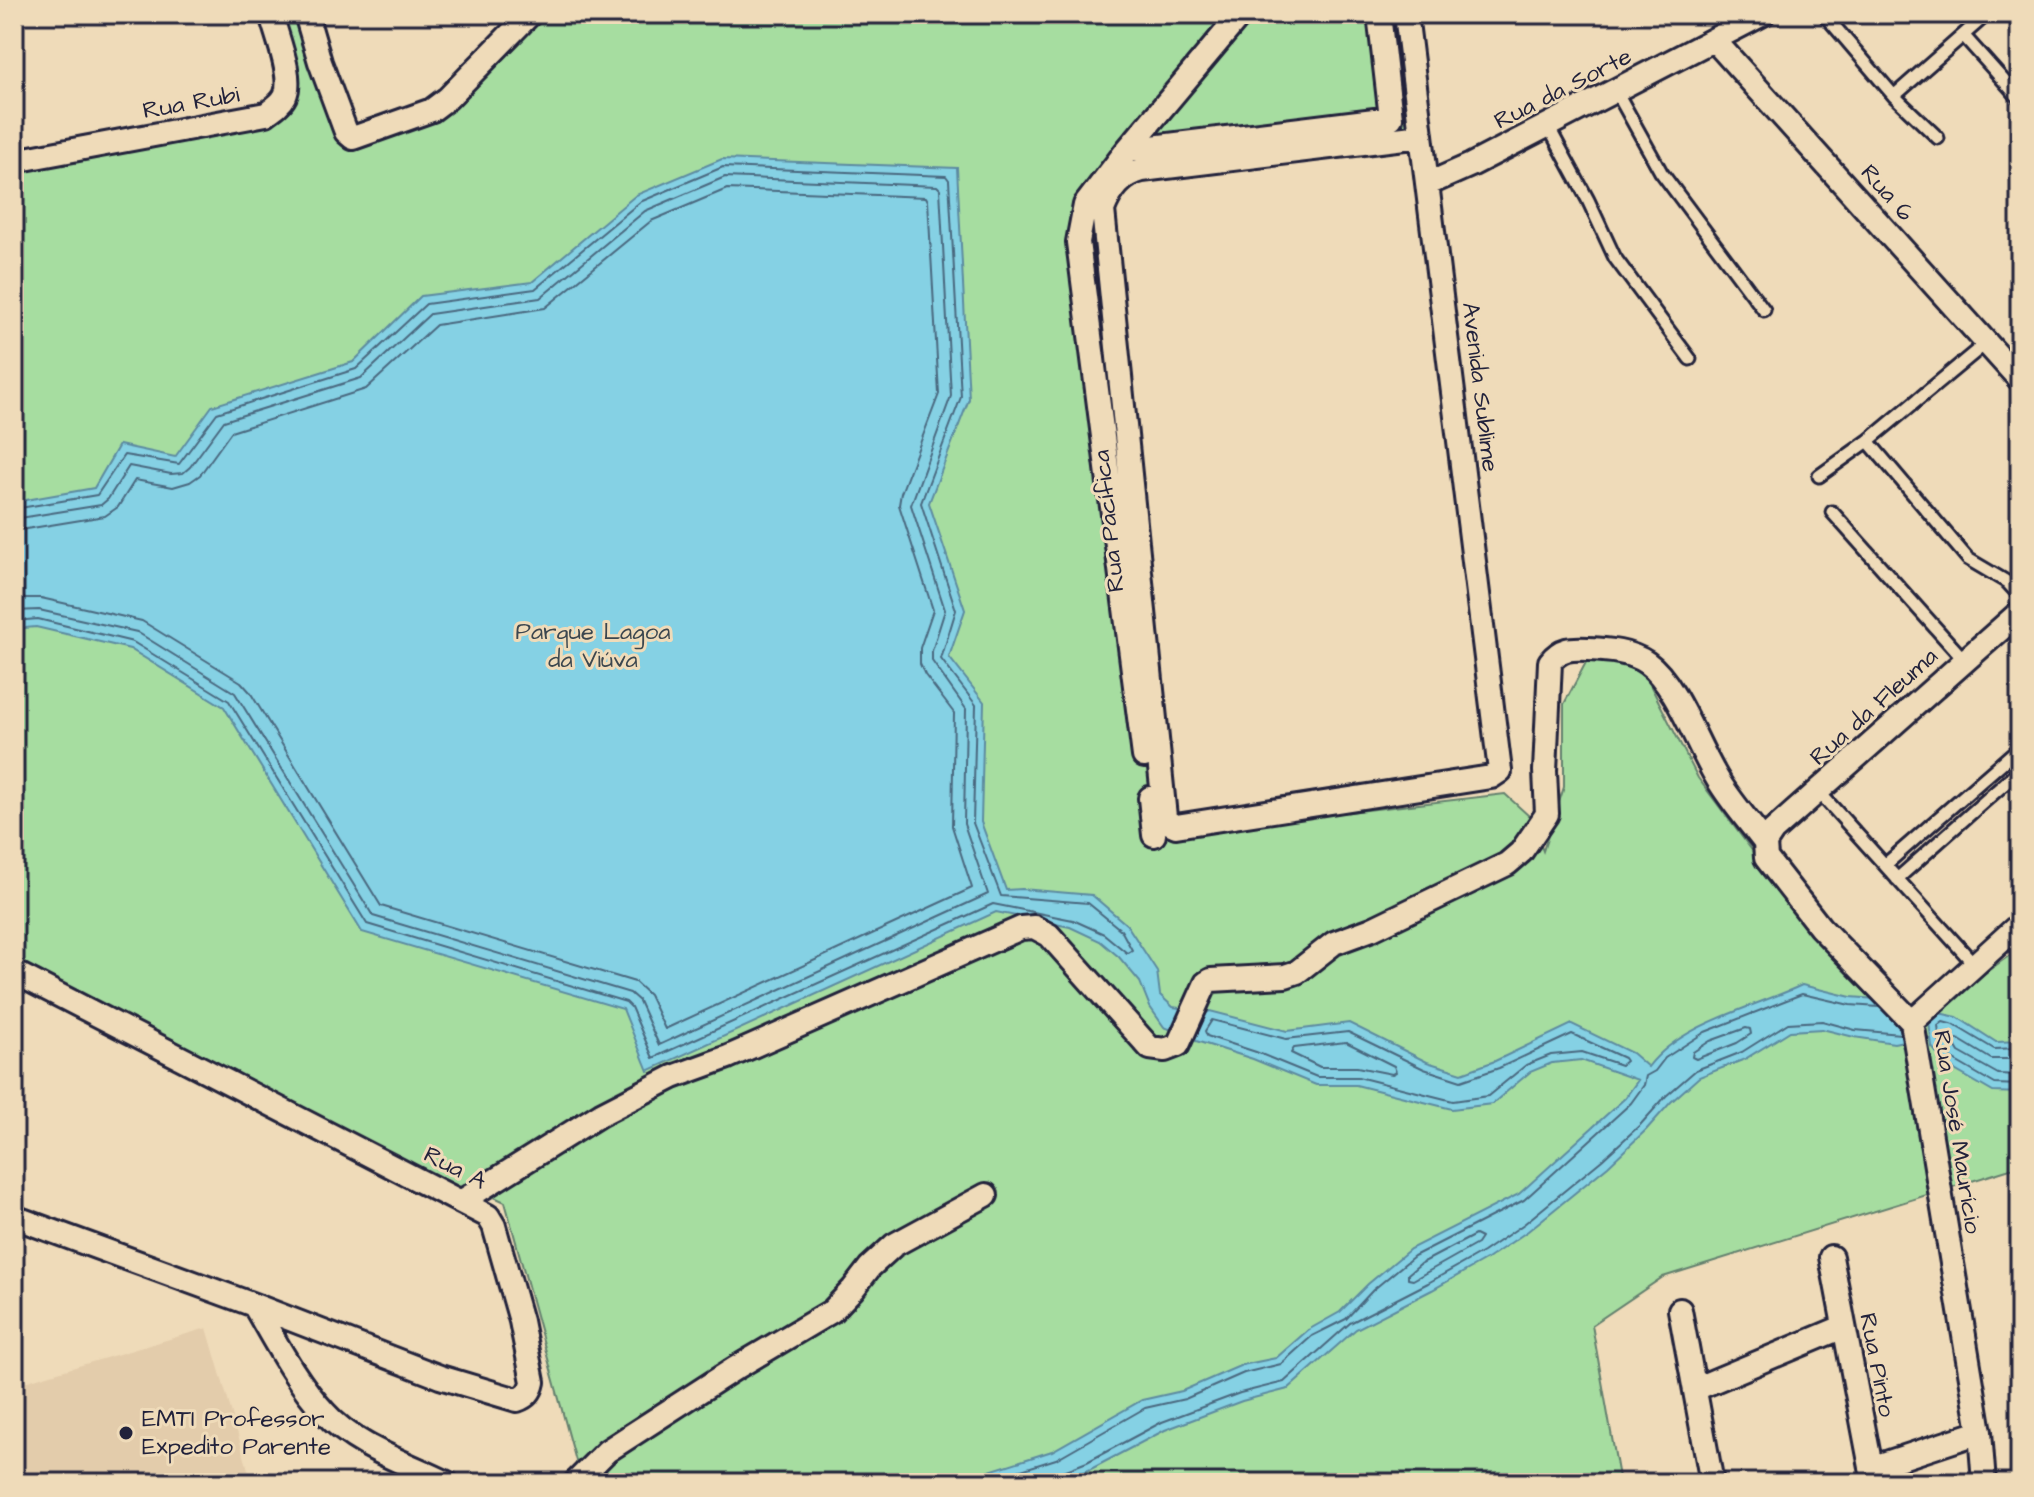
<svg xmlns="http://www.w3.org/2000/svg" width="2034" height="1497" viewBox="0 0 2034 1497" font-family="'Architects Daughter',sans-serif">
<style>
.built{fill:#e3ccab}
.green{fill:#a6dda0;stroke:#64806e;stroke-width:2}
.water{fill:#85d1e4;stroke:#5d8ba0;stroke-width:2}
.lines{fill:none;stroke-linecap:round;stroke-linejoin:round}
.shore{stroke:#4a687f;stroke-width:2}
.lane-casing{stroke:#22223b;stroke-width:17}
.street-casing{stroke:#22223b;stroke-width:28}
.lane{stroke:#efdbb9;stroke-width:11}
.street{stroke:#efdbb9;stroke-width:22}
.poi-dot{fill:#22223b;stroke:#efdbb9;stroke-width:3}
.labels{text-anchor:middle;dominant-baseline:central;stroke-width:6;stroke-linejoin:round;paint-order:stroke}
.street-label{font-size:24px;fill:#22223b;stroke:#efdbb9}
.park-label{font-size:24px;fill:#3c474f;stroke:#efdbb9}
.poi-label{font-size:24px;fill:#22223b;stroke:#efdbb9;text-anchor:start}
</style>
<rect width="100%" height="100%" fill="#efdbb9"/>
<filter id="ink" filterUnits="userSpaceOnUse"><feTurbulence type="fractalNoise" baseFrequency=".0125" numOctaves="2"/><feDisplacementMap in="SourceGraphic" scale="16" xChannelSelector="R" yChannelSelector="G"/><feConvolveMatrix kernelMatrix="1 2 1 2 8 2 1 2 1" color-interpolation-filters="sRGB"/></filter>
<g filter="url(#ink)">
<path class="built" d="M 207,1328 L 252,1483 L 15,1483 L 14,1385 Z"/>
<path class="green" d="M 271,14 L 306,14 L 346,132 L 419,116 L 530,14 L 1396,14 L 1409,128 L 1133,161 L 1090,218 L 1092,254 L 1160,834 L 1505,794 L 1529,816 L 1543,851 L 1564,787 L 1564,704 L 1593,649 L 1644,673 L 1698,778 L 1807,924 L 1915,1020 L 1943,1003 L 2020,948 L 2020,1166 L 1663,1277 L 1592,1325 L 1620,1483 L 582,1483 L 505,1202 L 479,1190 L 462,1201 L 14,972 L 14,162 L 280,104 Z"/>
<path class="water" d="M 722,159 L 957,168 L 969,399 L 929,503 L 965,610 L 949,657 L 984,702 L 981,822 L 1006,890 L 1022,889 L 1092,895 L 1127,925 L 1157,971 L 1160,995 L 1173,1007 L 1186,1009 L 1177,1032 L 1164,1027 L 1150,1007 L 1140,982 L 1119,957 L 1100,941 L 1070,927 L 996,912 L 648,1071 L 623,1009 L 362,932 L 224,707 L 130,649 L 36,627 L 14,629 L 14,502 L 94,488 L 119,445 L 175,457 L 212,406 L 353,362 L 421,296 L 532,282 L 636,195 Z
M 1802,985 L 1851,997 L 1890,1000 L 1913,1039 L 1894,1043 L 1854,1037 L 1822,1029 L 1790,1031 L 1745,1059 L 1699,1077 L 1671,1102 L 1646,1130 L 1608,1166 L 1528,1231 L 1487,1259 L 1432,1290 L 1356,1329 L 1288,1389 L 1242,1401 L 1165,1430 L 1091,1469 L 1056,1483 L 952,1483 L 1052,1451 L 1142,1400 L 1182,1391 L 1242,1365 L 1276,1358 L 1308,1330 L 1340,1312 L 1368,1284 L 1410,1249 L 1519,1194 L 1625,1098 L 1638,1080 L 1581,1060 L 1552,1063 L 1530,1072 L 1492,1104 L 1452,1109 L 1356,1085 L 1316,1085 L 1253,1059 L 1193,1040 L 1202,1015 L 1210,1011 L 1287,1031 L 1349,1023 L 1427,1062 L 1462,1073 L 1495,1061 L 1572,1024 L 1632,1053 L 1648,1067 C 1681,1023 1753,1008 1802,985 Z
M 1939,1013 L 1957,1017 L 1996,1042 L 2020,1041 L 2020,1093 L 1993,1092 L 1946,1065 L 1932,1047 L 1929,1022 Z"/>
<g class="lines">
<path class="shore" d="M 14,509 L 97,495 L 124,455 L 179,464 L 217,413 L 356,369 L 426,304 L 535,289 L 640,202 L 723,167 L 946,176 L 949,180 L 961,397 L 921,503 L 956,610 L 941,659 L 976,705 L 973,823 L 1001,896 L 1088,903 L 1121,930 L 1132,950 L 1127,953 L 1104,934 L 1073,920 L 993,904 L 653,1058 L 631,1007 L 626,1002 L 367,924 L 229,701 L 133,642 L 38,619 L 14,621
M 14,519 L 101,505 L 108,499 L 129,466 L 171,474 L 183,473 L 190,467 L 224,421 L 361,378 L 430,314 L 540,298 L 645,211 L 725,177 L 937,186 L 940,189 L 951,396 L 911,505 L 945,610 L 932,651 L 932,661 L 966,709 L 964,824 L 988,894 L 659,1045 L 639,1001 L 630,993 L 373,916 L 235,693 L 137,632 L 39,610 L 14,611
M 14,531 L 105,516 L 118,507 L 135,480 L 173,487 L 190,482 L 200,475 L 231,432 L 366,389 L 436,325 L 545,308 L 651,221 L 727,189 L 926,197 L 928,201 L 939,394 L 901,493 L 899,505 L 933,610 L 920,648 L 920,664 L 925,675 L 954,713 L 952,826 L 972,888 L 665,1029 L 649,995 L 635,982 L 381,906 L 250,692 L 241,682 L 142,621 L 41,598 L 14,598
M 1212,1020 L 1286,1039 L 1348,1032 L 1424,1069 L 1461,1081 L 1499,1068 L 1572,1034 L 1624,1058 L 1626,1061 L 1621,1065 L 1582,1052 L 1551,1055 L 1526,1065 L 1488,1096 L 1453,1101 L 1358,1077 L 1317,1077 L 1256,1052 L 1207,1036 L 1205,1031 Z
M 1746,1028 L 1750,1029 L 1751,1034 L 1737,1043 L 1696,1059 L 1692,1057 L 1693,1052 L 1710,1041 Z
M 1346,1042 L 1394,1066 L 1396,1072 L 1392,1074 L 1357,1067 L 1320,1067 L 1291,1053 L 1294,1048 Z
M 2020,1048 L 1994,1049 L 1954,1025 L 1943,1022 L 1938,1026 L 1940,1044 L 1952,1059 L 1995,1084 L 2020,1085
M 2020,1059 L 1991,1059 L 1958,1039 L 1953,1042 L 1959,1052 L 1998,1074 L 2020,1075
M 1475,1235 L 1481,1238 L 1477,1244 L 1413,1280 L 1408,1279 L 1408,1274 L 1420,1264 Z
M 980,1483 L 1056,1459 L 1145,1408 L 1185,1399 L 1244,1373 L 1281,1364 L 1312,1336 L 1346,1319 L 1373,1290 L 1414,1256 L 1524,1200 L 1631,1103 L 1644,1085 L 1646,1076 L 1655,1071 L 1665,1058 L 1705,1032 L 1802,994 L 1850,1005 L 1879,1007
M 1056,1483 L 1061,1472 L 1087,1462 L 1162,1422 L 1240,1393 L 1284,1382 L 1350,1323 L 1428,1283 L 1483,1252 L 1524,1224 L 1602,1160 L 1640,1125 L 1666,1096 L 1696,1070 L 1742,1052 L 1788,1023 L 1822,1021 L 1855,1030 L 1901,1034"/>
<g class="lane-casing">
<path id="lane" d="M 1824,14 L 1894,96 L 1938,138
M 1963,35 L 2020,99
M 1616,91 L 1661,172 L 1764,310
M 1894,96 L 1987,14
M 1548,126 L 1588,200 L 1615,258 L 1690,359
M 1868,441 L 1968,559 L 2007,582 L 2020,596
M 1819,476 L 1868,441 L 1986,343
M 1832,512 L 1965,661
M 1818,791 L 1975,965
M 1885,865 L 2020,747
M 1897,879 L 2020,770"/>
</g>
<g class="street-casing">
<path id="street" d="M 306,14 L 320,62 L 346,132 L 353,138 L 432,110 L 448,98 L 530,14
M 1406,14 L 1500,771 L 1491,777 L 1176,826 L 1167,822 L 1165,817 L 1103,210 C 1110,191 1122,175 1142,170 L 1421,136
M 1714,40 L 2020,380
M 1127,150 L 1391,118 L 1379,14
M 14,161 L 266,114 C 273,109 281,104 285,96 C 294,77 276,35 271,14
M 1428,184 L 1471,165 L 1763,14
M 1144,756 L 1078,242 L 1085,205 L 1127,150 L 1241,14
M 1150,798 L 1154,835
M 1765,843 L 1766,858 L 1820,927 L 1912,1022 L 1980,1432 L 1984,1483
M 1765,843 L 1773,831 L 2020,612
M 14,972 L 488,1216 L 494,1226 L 521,1321 L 533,1382 C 531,1392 526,1397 517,1400 L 440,1377 L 254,1305 L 14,1217
M 1912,1022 L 2020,924
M 462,1201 L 601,1114 L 673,1077 L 728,1057 L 1021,928 L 1034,927 L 1049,935 L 1150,1048 L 1165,1050 L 1178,1045 L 1206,983 L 1211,980 L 1285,976 L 1297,972 L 1334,943 L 1372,929 L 1507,864 L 1521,852 L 1547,814 L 1545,771 L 1550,662 C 1561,648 1571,648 1588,649 C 1608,650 1630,651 1647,663 C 1677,684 1699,751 1720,783 C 1733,804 1750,823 1765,843
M 1831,1257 L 1874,1483
M 254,1305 C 275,1341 296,1382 325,1413 C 355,1447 407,1463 447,1483
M 1680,1310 L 1712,1483
M 1695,1389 L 1843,1327
M 1871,1468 L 1980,1432
M 575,1483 L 607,1451 L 734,1369 L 832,1311 L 853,1289 L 870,1267 L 894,1245 L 986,1195"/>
</g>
<use href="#lane" class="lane"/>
<use href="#street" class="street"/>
</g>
</g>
<circle class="poi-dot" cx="126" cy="1433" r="8"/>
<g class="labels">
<g class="street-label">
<text transform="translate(1563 89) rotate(-27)">Rua da Sorte</text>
<text transform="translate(191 103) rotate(-10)">Rua Rubi</text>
<text transform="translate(1887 193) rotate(48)">Rua 6</text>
<text transform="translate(1480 387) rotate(83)">Avenida Sublime</text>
<text transform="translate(1109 521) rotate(-96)">Rua Pacífica</text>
<text transform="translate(1874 707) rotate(-42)">Rua da Fleuma</text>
<text transform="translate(1957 1132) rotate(81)">Rua José Maurício</text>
<text transform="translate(455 1168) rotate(27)">Rua A</text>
<text transform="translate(1877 1365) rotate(79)">Rua Pinto</text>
</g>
<g class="park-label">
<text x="593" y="632">Parque Lagoa<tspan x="593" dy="28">da Viúva</tspan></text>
</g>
<g class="poi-label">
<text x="142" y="1419">EMTI Professor<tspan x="142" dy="28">Expedito Parente</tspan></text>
</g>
</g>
<rect width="2034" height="1497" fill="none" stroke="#efdbb9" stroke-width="48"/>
<rect x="24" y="24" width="1986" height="1449" fill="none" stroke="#22223b" stroke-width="3" filter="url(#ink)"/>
</svg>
